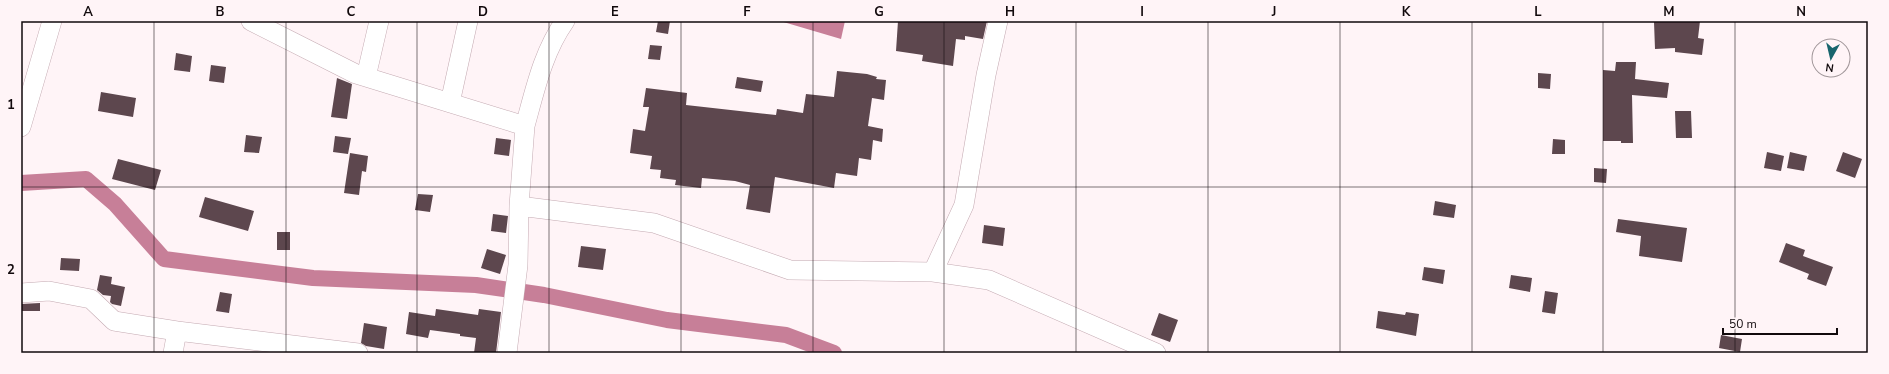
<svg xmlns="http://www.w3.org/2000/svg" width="1889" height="374" viewBox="0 0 1889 374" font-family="'Nunito Sans',sans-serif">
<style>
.water{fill:#c77f98}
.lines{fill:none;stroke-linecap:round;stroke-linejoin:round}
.canal{stroke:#c77f98;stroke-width:16}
.building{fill:#5d474e}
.minor-casing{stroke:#c4aab2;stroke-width:20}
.minor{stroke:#fff;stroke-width:19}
.grid{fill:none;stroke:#11090c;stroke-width:1;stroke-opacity:0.55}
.neatline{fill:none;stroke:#11090c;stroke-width:1.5}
.grid-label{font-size:13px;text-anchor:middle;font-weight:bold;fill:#11090c}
</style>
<rect width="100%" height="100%" fill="#fff4f7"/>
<path class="water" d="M 780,21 L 845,21 L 841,39 Z"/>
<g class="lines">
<path class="canal" d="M 21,183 L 86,179 L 115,204 L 164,259 L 313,278 L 476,285 L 544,295 L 667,320 L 786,335 L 834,353"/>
</g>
<path class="building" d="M 658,21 L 670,21 L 668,34 L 656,32 Z
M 898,21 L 987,21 L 983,39 L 965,36 L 965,40 L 956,39 L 953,66 L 922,61 L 923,55 L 896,51 Z
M 1700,21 L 1698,38 L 1704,39 L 1702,55 L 1675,52 L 1675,48 L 1655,49 L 1654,22 Z
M 650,45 L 662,46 L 660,60 L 648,59 Z
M 176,53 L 192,56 L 190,72 L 174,70 Z
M 1616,62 L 1636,62 L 1635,79 L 1669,83 L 1667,98 L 1632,95 L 1633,143 L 1621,143 L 1621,141 L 1603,141 L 1603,70 L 1615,71 Z
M 211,65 L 226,67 L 224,83 L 209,81 Z
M 837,71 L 867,74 L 877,77 L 876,79 L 886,80 L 884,100 L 872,98 L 868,126 L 883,129 L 882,142 L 873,140 L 871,160 L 859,158 L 857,176 L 836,173 L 834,188 L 775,177 L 770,213 L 746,209 L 750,185 L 735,181 L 702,178 L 701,188 L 675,185 L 676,180 L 660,178 L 661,170 L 650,169 L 652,156 L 630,153 L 633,129 L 645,131 L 649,107 L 643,107 L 646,88 L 687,93 L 686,105 L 776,115 L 777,109 L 803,113 L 806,94 L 834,97 Z
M 1538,73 L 1551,74 L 1550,89 L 1538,88 Z
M 737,77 L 763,81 L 761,92 L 735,88 Z
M 337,78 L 352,84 L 347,119 L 331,117 Z
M 101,92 L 136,98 L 133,117 L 98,111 Z
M 1675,111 L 1691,111 L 1692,138 L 1676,138 Z
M 246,135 L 262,137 L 259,153 L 244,152 Z
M 335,136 L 351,138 L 348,154 L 333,152 Z
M 496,138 L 511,140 L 509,156 L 494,154 Z
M 1553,139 L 1565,140 L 1565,154 L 1552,154 Z
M 1767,152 L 1784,156 L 1781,171 L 1764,168 Z
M 1790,152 L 1807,156 L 1804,171 L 1787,168 Z
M 1843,152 L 1862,159 L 1855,178 L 1836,171 Z
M 350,153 L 368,156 L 366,172 L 362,171 L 359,195 L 344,193 Z
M 118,159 L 161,170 L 155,190 L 112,179 Z
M 1594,168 L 1607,169 L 1606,183 L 1594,182 Z
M 418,194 L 433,195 L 430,212 L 415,210 Z
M 205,197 L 254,211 L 248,231 L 199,217 Z
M 1435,201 L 1456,205 L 1454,218 L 1433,215 Z
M 493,214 L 508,216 L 506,233 L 491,231 Z
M 1618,219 L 1687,228 L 1682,262 L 1639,256 L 1641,236 L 1616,232 Z
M 984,225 L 1005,228 L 1003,246 L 982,243 Z
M 277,232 L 290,232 L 290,250 L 277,250 Z
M 1786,243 L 1805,250 L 1803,256 L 1833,267 L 1826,286 L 1807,279 L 1809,274 L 1779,262 Z
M 581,246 L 606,249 L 603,270 L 578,267 Z
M 487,249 L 506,255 L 500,274 L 481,268 Z
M 61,258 L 80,259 L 79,271 L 60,270 Z
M 1424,267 L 1445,270 L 1443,284 L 1422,280 Z
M 100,275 L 112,277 L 111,284 L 125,287 L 121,306 L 112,304 L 110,302 L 111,296 L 103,295 L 97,290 Z
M 1511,275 L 1532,278 L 1530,292 L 1509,288 Z
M 1545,291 L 1558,293 L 1555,314 L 1542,312 Z
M 220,292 L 232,294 L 229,313 L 216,311 Z
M 40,303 L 40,311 L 21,311 L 21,304 Z
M 436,309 L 478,315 L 479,309 L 501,312 L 496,353 L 474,353 L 476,338 L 460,336 L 460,334 L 430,330 L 428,338 L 406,334 L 409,312 L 435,316 Z
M 1378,311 L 1405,315 L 1406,312 L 1419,314 L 1416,336 L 1376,328 Z
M 1159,313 L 1178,320 L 1170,342 L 1151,335 Z
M 364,323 L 387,327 L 384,349 L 366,346 L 361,343 Z
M 1721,335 L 1742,339 L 1740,352 L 1719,348 Z"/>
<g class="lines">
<g class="minor-casing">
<path id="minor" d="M 251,21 L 356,74 L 525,126 L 519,206 L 518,265 L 507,353
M 366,77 L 379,21
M 450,103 L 468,21
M 525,126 C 535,90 543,52 565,21
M 21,127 L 52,21
M 519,206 L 654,223 L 790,270 L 933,272 L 989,280 L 1156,353
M 933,272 L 964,205 L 986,75 L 998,21
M 21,293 L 49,291 L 91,299 L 114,321 L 177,331
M 173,353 L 177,331 L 358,353"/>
</g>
<use href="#minor" class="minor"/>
</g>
<path class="grid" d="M 154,21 L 154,353M 286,21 L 286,353M 417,21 L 417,353M 549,21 L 549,353M 681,21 L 681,353M 813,21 L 813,353M 944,21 L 944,353M 1076,21 L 1076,353M 1208,21 L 1208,353M 1340,21 L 1340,353M 1472,21 L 1472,353M 1603,21 L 1603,353M 1735,21 L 1735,353M 21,187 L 1868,187"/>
<rect width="1889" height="374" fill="none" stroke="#fff4f7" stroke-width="44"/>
<g transform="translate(1831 58) rotate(188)"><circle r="19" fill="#fff4f7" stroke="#a09699"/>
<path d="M0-3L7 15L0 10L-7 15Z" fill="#18656d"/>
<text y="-6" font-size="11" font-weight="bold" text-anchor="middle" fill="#11090c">N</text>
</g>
<path d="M1723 328v6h114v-6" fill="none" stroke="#11090c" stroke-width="2"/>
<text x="1729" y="328" font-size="12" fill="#11090c" stroke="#fff4f7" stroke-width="3" paint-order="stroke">50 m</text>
<rect x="22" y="22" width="1845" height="330" class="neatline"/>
<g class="grid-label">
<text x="88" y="16">A</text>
<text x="220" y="16">B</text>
<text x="351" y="16">C</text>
<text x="483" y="16">D</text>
<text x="615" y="16">E</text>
<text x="747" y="16">F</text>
<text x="879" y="16">G</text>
<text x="1010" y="16">H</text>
<text x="1142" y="16">I</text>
<text x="1274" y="16">J</text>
<text x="1406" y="16">K</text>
<text x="1538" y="16">L</text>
<text x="1669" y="16">M</text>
<text x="1801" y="16">N</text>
<text x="11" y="109">1</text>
<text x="11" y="274">2</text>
</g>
</svg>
